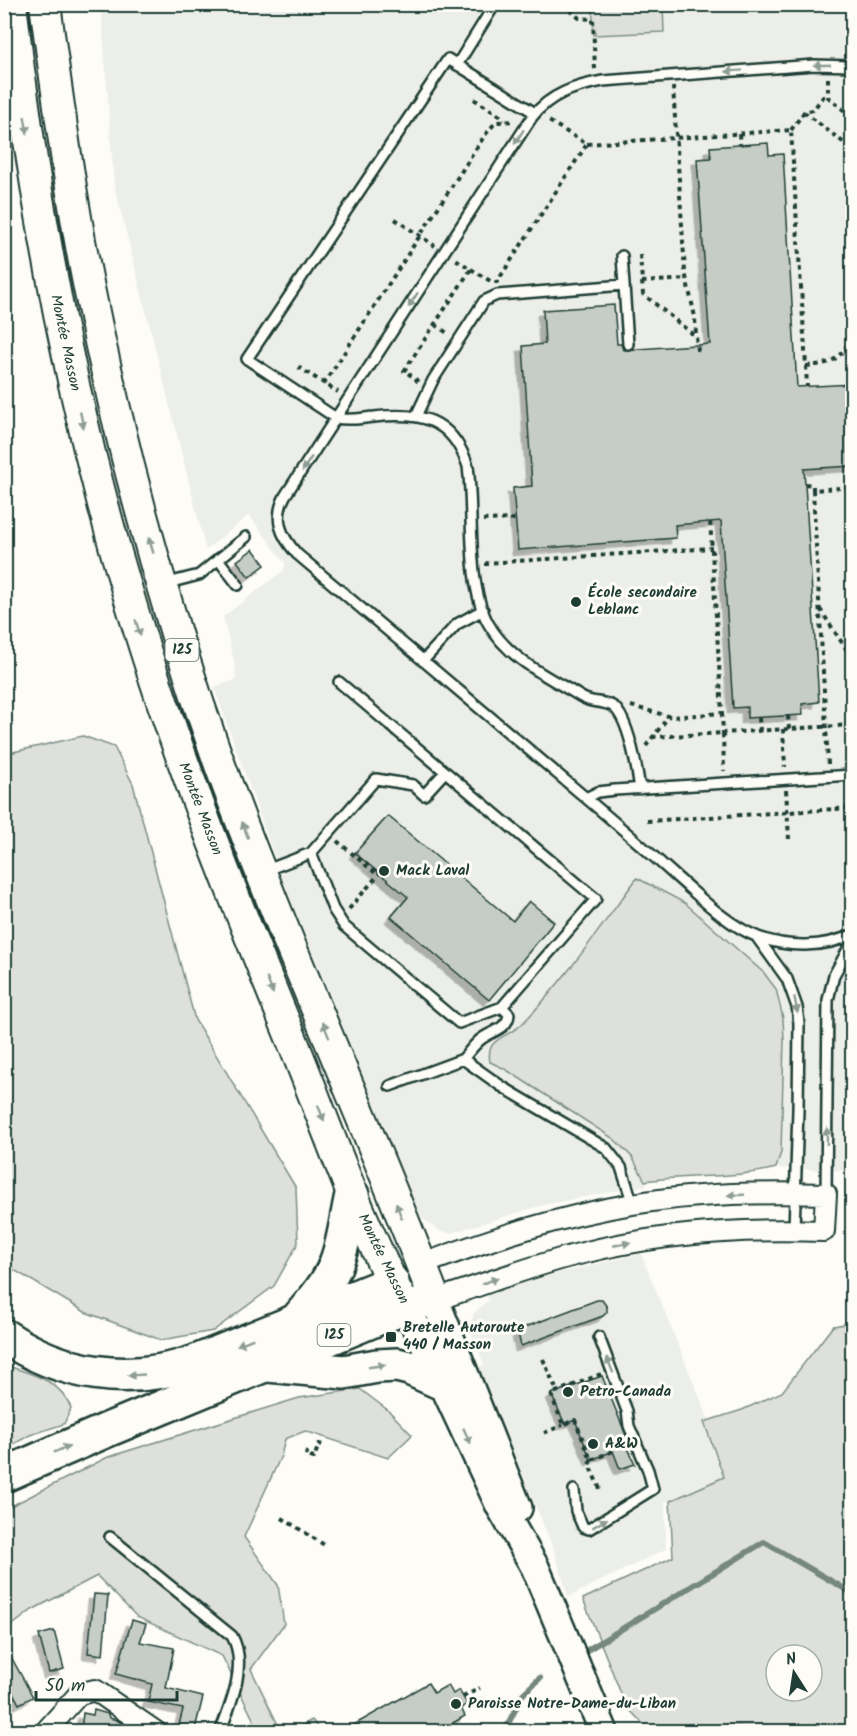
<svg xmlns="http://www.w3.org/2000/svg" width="857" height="1736" viewBox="0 0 857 1736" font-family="Kalam,sans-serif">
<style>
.built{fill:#eceee9}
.green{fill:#dde0db;stroke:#7e8e88;stroke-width:1.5;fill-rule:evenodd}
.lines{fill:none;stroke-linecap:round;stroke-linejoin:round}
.stream{stroke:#75877f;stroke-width:6}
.building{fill:#c6cdc7;stroke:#1f3d34;stroke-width:1.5;filter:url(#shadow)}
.lane-casing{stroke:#1f3d34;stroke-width:14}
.street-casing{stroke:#1f3d34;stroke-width:24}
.secondary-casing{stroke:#1f3d34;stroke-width:32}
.primary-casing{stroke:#1f3d34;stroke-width:34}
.highway-casing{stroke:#1f3d34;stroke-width:38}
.path{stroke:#1f3d34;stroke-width:4;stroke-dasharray:4.5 4.5;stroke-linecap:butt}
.lane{stroke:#fdfcf7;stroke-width:9}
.street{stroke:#fdfcf7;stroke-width:20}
.secondary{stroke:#fdfcf7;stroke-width:27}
.primary{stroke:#fdfcf7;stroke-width:30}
.highway{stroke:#fdfcf7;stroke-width:33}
.oneway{fill:#8e9c96}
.poi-dot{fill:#1f3d34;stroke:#fdfcf7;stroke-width:2}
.labels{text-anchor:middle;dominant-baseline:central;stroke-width:6;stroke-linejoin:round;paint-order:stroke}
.shield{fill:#fdfcf7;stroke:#62766e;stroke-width:1.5}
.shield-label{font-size:14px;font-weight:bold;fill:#1f3d34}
.street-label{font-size:15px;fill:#1f3d34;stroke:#fdfcf7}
.poi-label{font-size:15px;font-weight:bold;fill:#1f3d34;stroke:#fdfcf7;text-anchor:start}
</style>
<defs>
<filter id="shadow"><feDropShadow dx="-5.5" dy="5.5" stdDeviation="0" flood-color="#0004"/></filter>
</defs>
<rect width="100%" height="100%" fill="#fdfcf7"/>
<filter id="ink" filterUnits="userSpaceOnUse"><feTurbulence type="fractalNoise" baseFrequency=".0167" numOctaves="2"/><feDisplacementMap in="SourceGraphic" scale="12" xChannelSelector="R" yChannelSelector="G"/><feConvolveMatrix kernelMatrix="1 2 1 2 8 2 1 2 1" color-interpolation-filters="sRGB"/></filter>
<g filter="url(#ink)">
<path class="built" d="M 101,5 L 852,5 L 852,1171 L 776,1168 L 781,1152 L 784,1040 L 781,1002 L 770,979 L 685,903 L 637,879 L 564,976 L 490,1062 L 505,1069 L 614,1139 L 632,1157 L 647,1185 L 543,1205 L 451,1233 L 441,1232 L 423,1219 L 417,1210 L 284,883 L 214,687 L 236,680 L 235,665 L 223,617 L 284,570 L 285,563 L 249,515 L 206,550 L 114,184 Z
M 641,1254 L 731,1474 L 665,1502 L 666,1549 L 568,1597 L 555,1553 L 479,1368 L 484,1364 L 471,1332 L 471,1322 L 474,1313 L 489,1300 L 487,1296 L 540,1277 Z"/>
<path class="green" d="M 592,5 L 663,5 L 664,32 L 594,35 Z
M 83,736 L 114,747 L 133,784 L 195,1020 L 296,1188 L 298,1243 L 274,1286 L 213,1331 L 161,1340 L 85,1312 L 14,1270 L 5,1262 L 5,760 L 9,753 Z
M 637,878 L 685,903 L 764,973 L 776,989 L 783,1018 L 784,1040 L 781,1152 L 776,1168 C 734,1179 688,1174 645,1181 L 632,1157 L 614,1139 L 505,1069 L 490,1062 C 485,1037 508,1038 522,1024 C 565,980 600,928 637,878 Z
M 852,1323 L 852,1731 L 778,1732 L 771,1728 L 689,1724 L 650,1731 L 626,1706 L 583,1599 L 673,1557 L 670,1501 L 724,1477 L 704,1422 L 742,1410 L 782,1392 L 833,1326 ZM 776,1655 L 812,1655 L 812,1691 L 776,1691 Z
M 5,1365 C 31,1374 60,1379 71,1408 L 64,1424 L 30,1435 L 5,1449 Z
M 360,1389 L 389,1411 L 412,1435 L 388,1458 L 305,1431 L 285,1439 L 281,1456 L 244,1537 L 278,1585 L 284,1624 L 251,1669 L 281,1731 L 259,1731 L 222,1656 L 137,1617 L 97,1576 L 32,1610 L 5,1631 L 5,1509 L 108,1457 L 299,1398 Z
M 312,1720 L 321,1731 L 291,1731 Z"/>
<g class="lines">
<path class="stream" d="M 589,1649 L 764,1542 L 852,1593
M 504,1732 L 523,1694 L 540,1678"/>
</g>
<path class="building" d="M 768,143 L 769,155 L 783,154 L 797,387 L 852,384 L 852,466 L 804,469 L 819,702 L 802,704 L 803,715 L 747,718 L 747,707 L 733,708 L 721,521 L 675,525 L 676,538 L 518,550 L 513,488 L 532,486 L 523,346 L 545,344 L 543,310 L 614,305 L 617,344 L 621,344 L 623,350 L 710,344 L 697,159 L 711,158 L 710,147 Z
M 253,549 L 265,565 L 249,577 L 237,561 Z
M 388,816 L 513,921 L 529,901 L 554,922 L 489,1000 L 391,917 L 408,897 L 355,853 Z
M 597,1300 L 602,1300 L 607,1307 L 607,1312 L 603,1316 L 521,1346 L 518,1333 L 523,1328 Z
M 602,1376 L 630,1445 L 627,1446 L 635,1464 L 620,1469 L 613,1451 L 591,1460 L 575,1420 L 565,1424 L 551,1394 Z
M 94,1594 L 108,1595 L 103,1655 L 88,1653 Z
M 132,1620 L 146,1624 L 140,1642 L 174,1648 L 166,1688 L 203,1697 L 195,1729 L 179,1725 L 183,1709 L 148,1702 L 152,1684 L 116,1674 Z
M 54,1631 L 64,1669 L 49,1673 L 39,1635 Z
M 4,1644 L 33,1697 L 19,1704 L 10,1687 L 4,1690 Z
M 428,1683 L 434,1693 L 448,1685 L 453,1694 L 459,1690 L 467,1704 L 461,1708 L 465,1716 L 451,1724 L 456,1731 L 343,1731 Z
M 94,1710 L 108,1714 L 109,1718 L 117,1720 L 134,1731 L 81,1731 L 83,1713 L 93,1715 Z"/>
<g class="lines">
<g class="lane-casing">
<path id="lane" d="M 457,65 L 495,4
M 852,66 L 814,65 L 603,81 C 575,86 550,94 532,117 L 285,496 C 273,519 281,536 297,554 L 586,798 L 598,792 L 615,790 L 852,775
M 535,113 L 448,59 L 247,359 L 336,418 C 348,421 362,418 374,417 C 420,412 451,417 468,466 C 474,512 466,583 488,623 C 505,654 538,672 568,689 C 574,692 581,698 588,700 C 597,703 605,701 614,707 C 629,720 637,769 640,789
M 622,256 L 624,285
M 416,416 L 433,380 L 484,301 L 497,295 L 624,285 L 628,344
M 218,559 L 238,585
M 164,584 L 199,575 L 246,537
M 423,661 L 457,624 L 483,610
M 586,798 C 618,825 649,852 680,880 C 703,900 729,926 758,937 C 788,948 823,948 852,935
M 311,853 L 333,909 L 344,926 L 459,1023 L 502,1007 L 596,899 L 339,682
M 264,871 L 311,853 L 376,779 L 413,785 L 424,795 L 445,772
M 756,936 L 787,979 L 797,1007 L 799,1023 L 798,1110 L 794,1230
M 463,1059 C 468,1053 474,1045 480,1040 C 490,1031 508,1030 509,1014 L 502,1007
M 390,1086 L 463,1059 L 501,1086 L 606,1148 L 621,1167 L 633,1204
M 826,1194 L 828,1000 L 834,975 L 852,942
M 574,1490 L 576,1511 L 583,1527 L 589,1529 L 653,1489 L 648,1470 L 629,1426 L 627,1411 L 599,1337
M 110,1537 L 232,1636 C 248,1664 231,1704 220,1732"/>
</g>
<g class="street-casing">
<path id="street" d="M 421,1265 C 490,1239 560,1216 633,1204 C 696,1193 762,1192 826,1194 L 824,1231 C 742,1228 659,1233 579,1254 C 530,1266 483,1285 435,1300
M 45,1732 L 79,1694 L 95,1690 L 156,1732"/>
</g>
<g class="secondary-casing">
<path id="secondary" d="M 435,1300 L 518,1508
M 405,1307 L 418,1330 L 500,1506 L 535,1567 L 604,1732"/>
</g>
<g class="primary-casing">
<path id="primary" d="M 11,4 C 34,205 71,403 129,597 C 173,747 231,891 290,1035 C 327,1126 358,1220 405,1307 L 435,1300 C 366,1121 287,947 221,768 C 165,612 121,450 89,288 C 70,194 58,99 45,4"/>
</g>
<g class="highway-casing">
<path id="highway" d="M 297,1320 C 308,1306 321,1293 329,1278 C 343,1255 346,1221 352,1195
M 4,1336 C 62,1375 127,1385 193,1363 L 392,1282
M 268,1365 L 344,1372 L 377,1366 L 397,1365 L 409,1368 L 442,1383
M 4,1475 L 107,1430 L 405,1307"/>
</g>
<path class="path" d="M 563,4 L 579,18 L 593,19 L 595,70
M 828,78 L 828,97 L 852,117
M 673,87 L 685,272 L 695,317 L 696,337
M 474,99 L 500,116 L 503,121
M 804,112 L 852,149
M 791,130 L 804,112 L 813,110 L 823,97 L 828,97
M 739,134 L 740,145
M 587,144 L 791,130 L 806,366 C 833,364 839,360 852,337
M 395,219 L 435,246
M 640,255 L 643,294 L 696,337 L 698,351
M 471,269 L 492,282 L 497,282 L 587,144 L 547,120
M 642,282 L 687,279
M 435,325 L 449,334
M 806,366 L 807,386
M 298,367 L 338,392
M 418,382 L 415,378 L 404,371 L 471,269 L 454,258
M 324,384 L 485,135 L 496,122 L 515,121
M 805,484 L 813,485 L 813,490
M 483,520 L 516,519
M 487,566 L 487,563 L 712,548
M 820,609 L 852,658
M 631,706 L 672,717 L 722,713 L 710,519
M 722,713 L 723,733 L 852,725
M 788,716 L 789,729
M 759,718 L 760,731
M 783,729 L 785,767
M 652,737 L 723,733 L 724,771
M 646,746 L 669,716
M 828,764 L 813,490 L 852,487
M 786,790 L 789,839
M 647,821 L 852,808
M 337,841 L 378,875
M 349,909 L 379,874
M 543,1359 L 557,1391
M 601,1374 L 551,1394 L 563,1425 L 575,1420 L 591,1460 L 613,1451
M 544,1433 L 563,1425
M 307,1451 L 306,1456 L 314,1458 L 319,1444 L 323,1445
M 591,1460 L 589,1465 L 600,1489
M 282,1518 L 326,1546
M 463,1697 L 480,1688"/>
<use href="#lane" class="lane"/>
<use href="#street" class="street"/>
<use href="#secondary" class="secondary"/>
<use href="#primary" class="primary"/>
<use href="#highway" class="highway"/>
</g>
<defs><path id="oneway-solid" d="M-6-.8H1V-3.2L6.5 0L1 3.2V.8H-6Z" transform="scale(1.5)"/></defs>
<g class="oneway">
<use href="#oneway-solid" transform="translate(822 65) rotate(178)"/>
<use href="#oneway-solid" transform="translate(734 71) rotate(176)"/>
<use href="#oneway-solid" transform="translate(26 125) rotate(81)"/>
<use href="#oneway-solid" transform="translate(519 137) rotate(123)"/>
<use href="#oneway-solid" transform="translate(413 300) rotate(123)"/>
<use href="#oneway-solid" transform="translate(82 420) rotate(77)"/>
<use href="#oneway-solid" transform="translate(307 464) rotate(123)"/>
<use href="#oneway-solid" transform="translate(151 545) rotate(-106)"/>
<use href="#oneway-solid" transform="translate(138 628) rotate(73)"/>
<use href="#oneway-solid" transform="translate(245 830) rotate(-111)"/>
<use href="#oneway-solid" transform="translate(270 986) rotate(68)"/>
<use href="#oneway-solid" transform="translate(796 1005) rotate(79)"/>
<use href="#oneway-solid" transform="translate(326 1030) rotate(-112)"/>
<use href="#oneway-solid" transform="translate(321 1113) rotate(69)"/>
<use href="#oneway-solid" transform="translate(827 1136) rotate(-89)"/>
<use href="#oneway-solid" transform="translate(736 1195) rotate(178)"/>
<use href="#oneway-solid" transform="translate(399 1211) rotate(-112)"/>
<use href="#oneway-solid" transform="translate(622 1244) rotate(-11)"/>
<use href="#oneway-solid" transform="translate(490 1281) rotate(-20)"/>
<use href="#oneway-solid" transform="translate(245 1342) rotate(158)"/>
<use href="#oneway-solid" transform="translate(610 1365) rotate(-111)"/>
<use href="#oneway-solid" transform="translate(377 1366) rotate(-8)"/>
<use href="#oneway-solid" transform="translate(136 1375) rotate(177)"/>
<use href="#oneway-solid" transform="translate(467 1436) rotate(65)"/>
<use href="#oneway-solid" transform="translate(62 1449) rotate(-23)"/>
<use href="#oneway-solid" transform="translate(600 1523) rotate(-31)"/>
</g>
</g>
<g class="poi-dot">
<circle cx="576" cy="602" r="6"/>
<circle cx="384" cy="871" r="6"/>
<rect x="385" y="1331" width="12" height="12" rx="3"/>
<circle cx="568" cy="1392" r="6"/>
<circle cx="593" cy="1444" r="6"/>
<circle cx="456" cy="1704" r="6"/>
</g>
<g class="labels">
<g class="shield">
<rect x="165.5" y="639" width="33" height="22" rx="4.5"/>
<rect x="317.5" y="1324" width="33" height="22" rx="4.5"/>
</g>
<g class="shield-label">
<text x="182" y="650">125</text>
<text x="334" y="1335">125</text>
</g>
<g class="street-label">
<text transform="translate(65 343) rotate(78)">Montée Masson</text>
<text transform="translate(200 809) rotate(69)">Montée Masson</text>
<text transform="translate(383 1259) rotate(64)">Montée Masson</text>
</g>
<g class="poi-label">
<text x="588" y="593">École secondaire<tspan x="588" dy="17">Leblanc</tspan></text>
<text x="396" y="871">Mack Laval</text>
<text x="403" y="1328">Bretelle Autoroute<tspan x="403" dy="17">440 / Masson</tspan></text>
<text x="580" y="1392">Petro-Canada</text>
<text x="605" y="1444">A&amp;W</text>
<text x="468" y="1704">Paroisse Notre-Dame-du-Liban</text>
</g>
</g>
<rect width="857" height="1736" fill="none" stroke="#fdfcf7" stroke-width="24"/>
<rect x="12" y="12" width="833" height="1712" fill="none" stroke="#1f3d34" stroke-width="2" filter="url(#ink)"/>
<g transform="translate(794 1673) rotate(348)"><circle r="28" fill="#fdfcf7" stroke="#a4b0a9" stroke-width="1.5"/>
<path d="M0-4.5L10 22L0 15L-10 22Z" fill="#1f3d34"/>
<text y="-9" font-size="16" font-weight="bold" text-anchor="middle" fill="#1f3d34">N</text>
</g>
<path d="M36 1691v9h141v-9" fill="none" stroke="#1f3d34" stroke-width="3"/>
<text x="45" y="1691" font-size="18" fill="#1f3d34" stroke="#fdfcf7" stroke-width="4.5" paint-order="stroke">50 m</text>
</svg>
